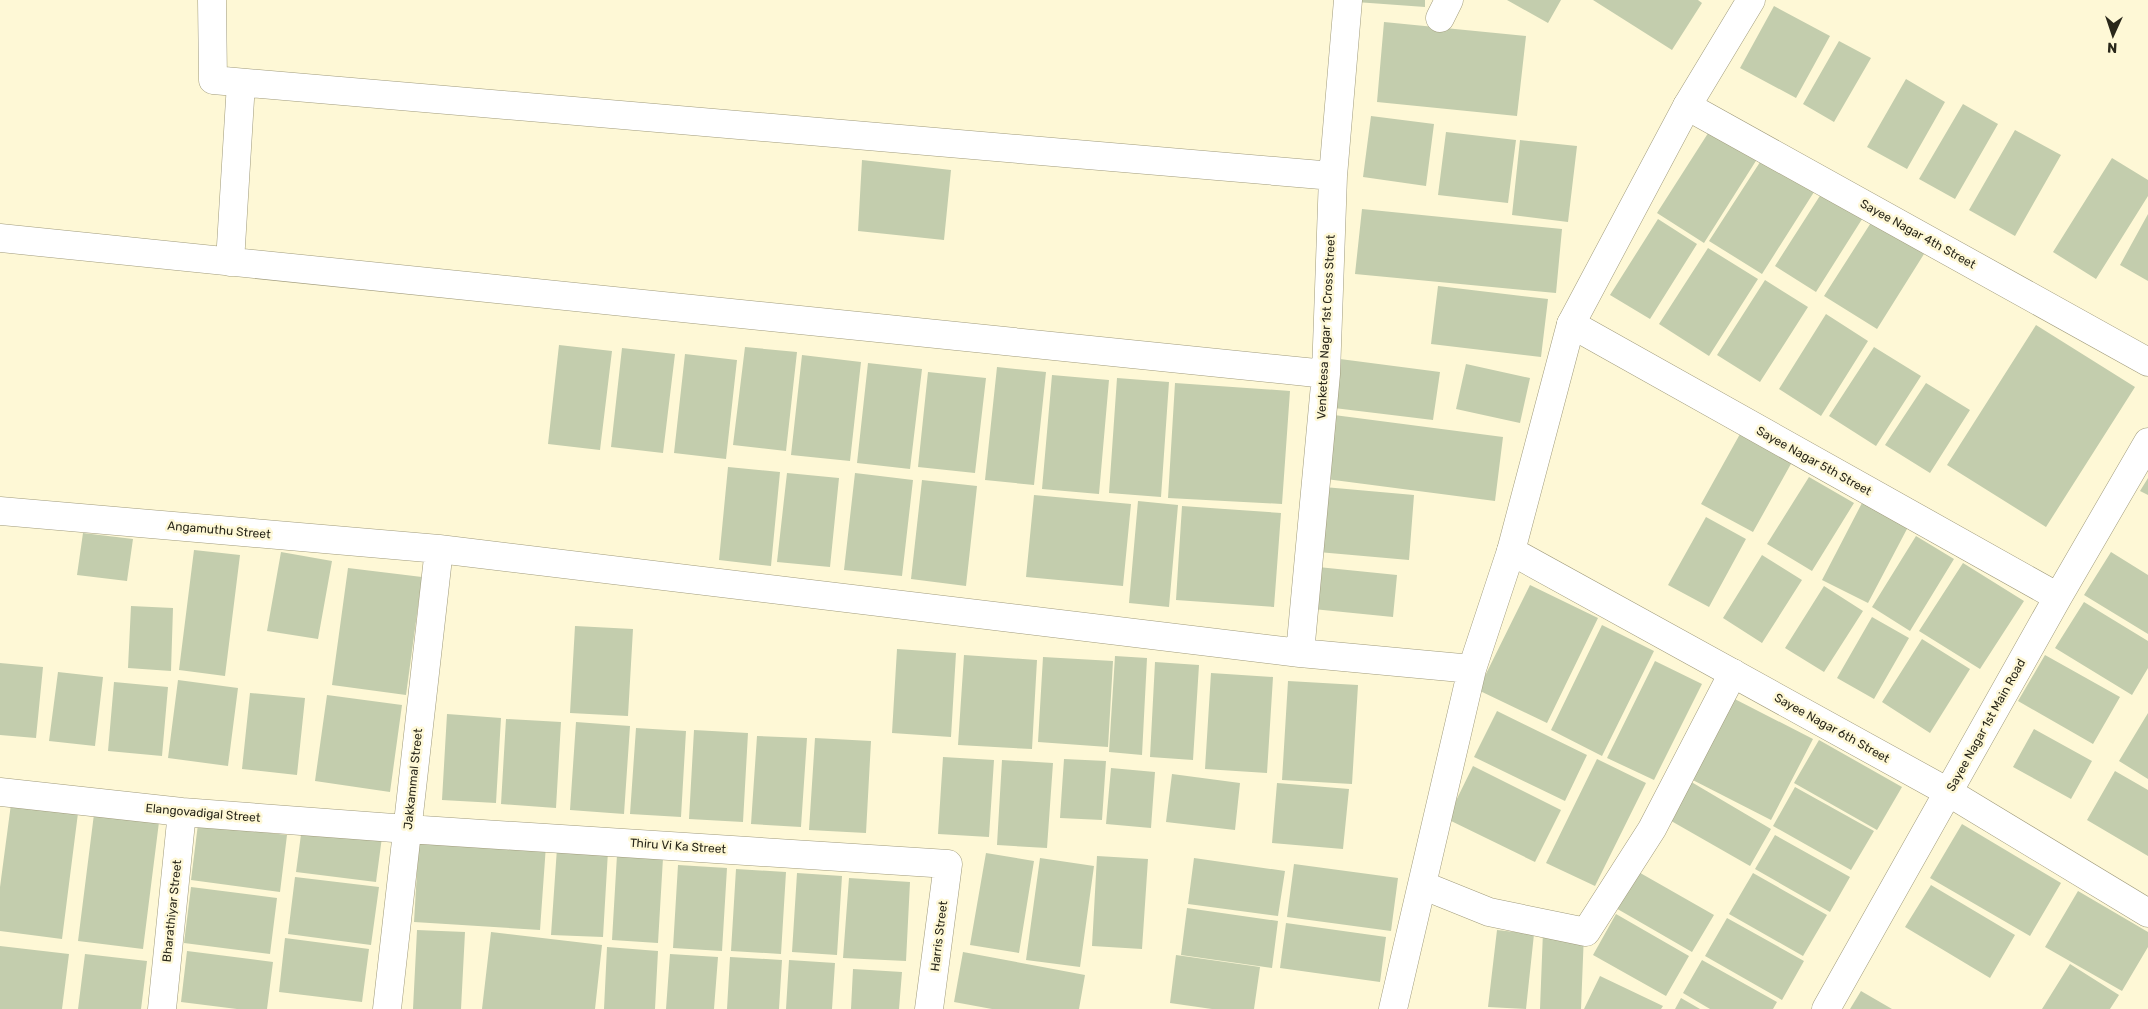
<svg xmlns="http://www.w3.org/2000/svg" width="2148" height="1009" viewBox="0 0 2148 1009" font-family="Rubik,sans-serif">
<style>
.building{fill:#c3cdad}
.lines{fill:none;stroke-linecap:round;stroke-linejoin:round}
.street-casing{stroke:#a09b7c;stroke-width:29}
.secondary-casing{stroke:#a09b7c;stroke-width:29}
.street{stroke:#fff;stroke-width:28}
.secondary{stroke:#fff;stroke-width:28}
.labels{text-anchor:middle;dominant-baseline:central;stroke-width:5;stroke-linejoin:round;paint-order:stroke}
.street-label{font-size:12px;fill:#29271a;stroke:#fef8d6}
</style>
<rect width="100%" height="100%" fill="#fef8d6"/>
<path class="building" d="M 1356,0 L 1425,0 L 1425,7 L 1356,2 Z
M 1507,0 L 1561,0 L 1548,23 Z
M 1593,0 L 1698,0 L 1702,3 L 1672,50 Z
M 1774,6 L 1830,36 L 1796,98 L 1740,68 Z
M 1384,22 L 1526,36 L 1517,116 L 1377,102 Z
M 1839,41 L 1871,58 L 1834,122 L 1803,104 Z
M 1906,79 L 1945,102 L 1907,169 L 1867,147 Z
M 1963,104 L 1998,124 L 1955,199 L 1919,179 Z
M 1371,116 L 1434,124 L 1426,186 L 1363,177 Z
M 1712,127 L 1759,156 L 1704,243 L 1657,213 Z
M 2015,130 L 2061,155 L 2015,236 L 1969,210 Z
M 1446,132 L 1516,140 L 1508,203 L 1438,195 Z
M 1520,140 L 1577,146 L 1568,222 L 1512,215 Z
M 2112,158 L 2148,180 L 2148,196 L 2096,279 L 2053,252 Z
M 1762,159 L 1814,192 L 1762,274 L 1709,241 Z
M 862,160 L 951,170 L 944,240 L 858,231 Z
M 1823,191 L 1864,216 L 1816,292 L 1775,266 Z
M 1362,209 L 1562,229 L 1556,293 L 1355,274 Z
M 2148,214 L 2148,281 L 2120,265 Z
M 1658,219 L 1697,244 L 1650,319 L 1610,295 Z
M 1872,221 L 1924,254 L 1877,329 L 1824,296 Z
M 1708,248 L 1758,279 L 1709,356 L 1659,324 Z
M 1765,280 L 1808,307 L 1760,382 L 1717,355 Z
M 1438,286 L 1548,299 L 1541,357 L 1431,344 Z
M 1826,314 L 1868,341 L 1821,416 L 1779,389 Z
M 2036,325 L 2135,387 L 2046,527 L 1947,465 Z
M 559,345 L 612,351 L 600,450 L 548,444 Z
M 745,347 L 797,352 L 786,451 L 733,445 Z
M 1874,347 L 1921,376 L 1876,446 L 1829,416 Z
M 622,348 L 675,354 L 663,453 L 611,447 Z
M 685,354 L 737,360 L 726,459 L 674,453 Z
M 802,355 L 861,362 L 850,461 L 791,455 Z
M 1340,359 L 1440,372 L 1433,420 L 1334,408 Z
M 868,363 L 922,369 L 910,469 L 857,463 Z
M 1466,364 L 1530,378 L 1520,423 L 1456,409 Z
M 997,367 L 1046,372 L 1034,485 L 985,480 Z
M 928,372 L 986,378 L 975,473 L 918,467 Z
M 1052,375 L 1109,380 L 1099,494 L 1042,489 Z
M 1117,378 L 1169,382 L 1161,497 L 1109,493 Z
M 1175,383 L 1290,391 L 1282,504 L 1168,498 Z
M 1926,383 L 1970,410 L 1930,473 L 1885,445 Z
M 1334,415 L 1503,437 L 1495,501 L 1326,479 Z
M 1740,434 L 1792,462 L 1753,532 L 1701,504 Z
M 728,467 L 780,472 L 771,566 L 719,560 Z
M 787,473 L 839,478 L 830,567 L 777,562 Z
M 855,473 L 913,480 L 902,576 L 844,570 Z
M 1809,477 L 1854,503 L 1812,571 L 1767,544 Z
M 2148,478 L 2148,495 L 2140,491 Z
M 922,480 L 977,486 L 966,586 L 911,579 Z
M 1324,487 L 1414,495 L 1409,560 L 1318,552 Z
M 1034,495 L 1131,504 L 1123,586 L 1026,577 Z
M 1138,501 L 1178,505 L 1169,607 L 1129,603 Z
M 1862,503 L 1908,527 L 1868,603 L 1822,580 Z
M 1182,506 L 1281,513 L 1274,607 L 1176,600 Z
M 1706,517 L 1746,539 L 1709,607 L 1668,585 Z
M 83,533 L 133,539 L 127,581 L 77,575 Z
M 1916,536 L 1954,559 L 1910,631 L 1872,607 Z
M 194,550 L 240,555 L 225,676 L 179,670 Z
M 281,552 L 332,561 L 318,639 L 267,631 Z
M 2111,552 L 2148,575 L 2148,634 L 2084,595 Z
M 1762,555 L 1802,580 L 1762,643 L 1723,618 Z
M 1963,563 L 2024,601 L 1980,669 L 1919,631 Z
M 1318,567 L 1397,575 L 1393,617 L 1313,609 Z
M 348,568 L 422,577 L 406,695 L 332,685 Z
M 1530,585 L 1598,618 L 1547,723 L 1478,690 Z
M 1824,586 L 1863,611 L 1824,672 L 1785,648 Z
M 2084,602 L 2148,641 L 2148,668 L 2132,695 L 2055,648 Z
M 131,606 L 173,608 L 171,671 L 128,668 Z
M 1872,617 L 1909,638 L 1874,699 L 1837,678 Z
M 1602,625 L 1654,651 L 1602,756 L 1551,730 Z
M 575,626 L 633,629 L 628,716 L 570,713 Z
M 1922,639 L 1970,669 L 1930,733 L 1882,702 Z
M 897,649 L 956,653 L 951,737 L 892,733 Z
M 964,655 L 1037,660 L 1032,749 L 958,745 Z
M 2045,655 L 2120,697 L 2093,744 L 2018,701 Z
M 1115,656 L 1147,658 L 1142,755 L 1109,752 Z
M 1043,657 L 1113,661 L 1108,747 L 1038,742 Z
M 1655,661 L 1702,684 L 1654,780 L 1607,758 Z
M 1155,662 L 1199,665 L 1193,760 L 1150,757 Z
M 0,663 L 43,667 L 36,738 L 0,735 Z
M 58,672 L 103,677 L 95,746 L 49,741 Z
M 1211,673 L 1273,677 L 1267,773 L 1205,769 Z
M 178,680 L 238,688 L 228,766 L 168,758 Z
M 1288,681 L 1358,685 L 1352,784 L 1282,780 Z
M 114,682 L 168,687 L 162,756 L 108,751 Z
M 250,693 L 305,698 L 297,775 L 242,769 Z
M 1723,693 L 1813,739 L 1771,820 L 1681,774 Z
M 327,695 L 402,705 L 390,792 L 315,781 Z
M 1497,711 L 1587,755 L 1565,801 L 1474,757 Z
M 2148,713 L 2148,779 L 2119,761 Z
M 447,714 L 501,718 L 496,803 L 442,800 Z
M 506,719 L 561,722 L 556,808 L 501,804 Z
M 576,722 L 630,726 L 624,814 L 570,810 Z
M 636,728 L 686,731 L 681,817 L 630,814 Z
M 2034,729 L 2092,761 L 2071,799 L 2013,767 Z
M 694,730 L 748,733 L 743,822 L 689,819 Z
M 757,736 L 807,738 L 801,827 L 751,824 Z
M 815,738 L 871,741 L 866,833 L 809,830 Z
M 1819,740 L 1902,787 L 1877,830 L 1794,783 Z
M 943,757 L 994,760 L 989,837 L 938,834 Z
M 1064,759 L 1106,761 L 1102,820 L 1060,818 Z
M 1597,759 L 1646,783 L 1595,886 L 1546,863 Z
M 1002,760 L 1053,763 L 1047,848 L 997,845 Z
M 1473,766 L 1561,810 L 1535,862 L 1447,819 Z
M 1111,768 L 1155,772 L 1151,828 L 1106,824 Z
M 2115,771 L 2148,790 L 2148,856 L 2087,820 Z
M 1172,774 L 1240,783 L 1235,830 L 1166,822 Z
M 1688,780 L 1771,829 L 1750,866 L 1666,818 Z
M 1277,783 L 1349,789 L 1343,849 L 1272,843 Z
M 1795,787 L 1874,831 L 1851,870 L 1773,826 Z
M 11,804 L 78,813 L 62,939 L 0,931 L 0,887 Z
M 94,814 L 159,822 L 143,949 L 78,941 Z
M 198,824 L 287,835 L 280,892 L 191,880 Z
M 1962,824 L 2061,883 L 2030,936 L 1930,878 Z
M 302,827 L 382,837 L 376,882 L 296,872 Z
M 1775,835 L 1850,877 L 1830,912 L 1755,869 Z
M 419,838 L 546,845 L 540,930 L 414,922 Z
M 557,848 L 608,851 L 603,937 L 551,935 Z
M 986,853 L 1034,861 L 1019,953 L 970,945 Z
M 617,855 L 663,858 L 658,943 L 612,940 Z
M 1097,856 L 1148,859 L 1142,949 L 1092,946 Z
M 1040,858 L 1094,866 L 1080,967 L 1026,960 Z
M 1194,858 L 1285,871 L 1278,916 L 1188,904 Z
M 1294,864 L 1398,878 L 1391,931 L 1287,917 Z
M 678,865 L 727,868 L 722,951 L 673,948 Z
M 736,869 L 786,872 L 781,954 L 731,951 Z
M 1635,870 L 1714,915 L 1692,952 L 1614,907 Z
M 797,873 L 842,876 L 837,955 L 792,952 Z
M 1753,873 L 1827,915 L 1803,956 L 1729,914 Z
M 295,877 L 379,887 L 371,945 L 288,934 Z
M 849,878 L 910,882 L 906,961 L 843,958 Z
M 1931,885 L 2015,935 L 1990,978 L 1905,927 Z
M 191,887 L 277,898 L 270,954 L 184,943 Z
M 2078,891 L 2148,932 L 2148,947 L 2122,991 L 2045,947 Z
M 1187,908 L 1278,921 L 1272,968 L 1181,955 Z
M 1616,914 L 1689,956 L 1666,996 L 1593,955 Z
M 1727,918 L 1804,961 L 1782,1000 L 1705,956 Z
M 1286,923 L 1386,937 L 1380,982 L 1280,968 Z
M 417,930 L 465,932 L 461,1009 L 413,1009 Z
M 1497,930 L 1534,934 L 1526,1009 L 1488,1007 Z
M 1543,931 L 1584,933 L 1581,1009 L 1540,1009 Z
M 491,932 L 602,945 L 595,1009 L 482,1009 Z
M 285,938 L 369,949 L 362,1002 L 279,992 Z
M 0,946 L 69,954 L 62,1009 L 0,1009 Z
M 607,947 L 658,951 L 655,1009 L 604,1009 Z
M 187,951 L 273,962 L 267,1009 L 237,1009 L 181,1002 Z
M 963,952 L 1085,975 L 1079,1009 L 992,1009 L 954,1002 Z
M 85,954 L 147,961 L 141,1009 L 78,1009 Z
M 670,954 L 718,957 L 714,1009 L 666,1009 Z
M 1176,955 L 1260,967 L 1254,1009 L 1212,1009 L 1170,1003 Z
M 730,957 L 782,960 L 779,1009 L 727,1009 Z
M 789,960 L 835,963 L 832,1009 L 786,1009 Z
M 1702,960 L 1777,1002 L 1773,1009 L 1710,1009 L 1683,993 Z
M 2070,964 L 2119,995 L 2110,1009 L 2042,1009 Z
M 853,969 L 902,972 L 899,1009 L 851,1009 Z
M 1600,976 L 1663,1006 L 1661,1009 L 1584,1009 Z
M 1861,991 L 1892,1009 L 1850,1009 Z
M 1681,998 L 1700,1009 L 1675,1009 Z"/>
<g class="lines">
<g class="street-casing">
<path id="street" d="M 212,0 L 213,80 L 1333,176
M 1440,18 L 1449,0
M 1687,106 L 2148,362
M 0,238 L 1326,374
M 230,262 L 241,83
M 1571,324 L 2058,597
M 0,511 L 439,549 L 1300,653 L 1472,669
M 1300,653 L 1326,374 L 1333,176 L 1348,0
M 0,792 L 182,812 L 407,829 L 948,864 L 929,1009
M 1422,885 L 1489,912 L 1586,932 L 1652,829 L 1733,673
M 162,1009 L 182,812
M 387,1009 L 439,549
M 1393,1009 L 1472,669 L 1511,551
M 1826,1009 L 2058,597 L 2148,442"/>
</g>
<g class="secondary-casing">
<path id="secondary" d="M 1751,0 L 1687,106 L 1571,324 L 1511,551 L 1948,792 L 2148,913"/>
</g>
<use href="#street" class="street"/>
<use href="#secondary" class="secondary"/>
</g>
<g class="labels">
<g class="street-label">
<text transform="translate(1918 234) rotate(29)">Sayee Nagar 4th Street</text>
<text transform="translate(1326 327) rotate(-87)">Venketesa Nagar 1st Cross Street</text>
<text transform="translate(1814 461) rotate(29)">Sayee Nagar 5th Street</text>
<text transform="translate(219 530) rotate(5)">Angamuthu Street</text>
<text transform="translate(1986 725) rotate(-61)">Sayee Nagar 1st Main Road</text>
<text transform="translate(1832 728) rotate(29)">Sayee Nagar 6th Street</text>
<text transform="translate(413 779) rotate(-84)">Jakkammal Street</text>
<text transform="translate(203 813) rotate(5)">Elangovadigal Street</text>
<text transform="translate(678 846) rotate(4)">Thiru Vi Ka Street</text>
<text transform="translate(172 911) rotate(-84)">Bharathiyar Street</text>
<text transform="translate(939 936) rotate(-83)">Harris Street</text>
</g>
</g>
<g transform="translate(2113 35) rotate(183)" stroke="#fef8d6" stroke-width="4" paint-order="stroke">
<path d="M0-4L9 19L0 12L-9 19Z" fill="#29271a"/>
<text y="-8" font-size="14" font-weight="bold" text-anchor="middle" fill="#29271a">N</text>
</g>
</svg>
